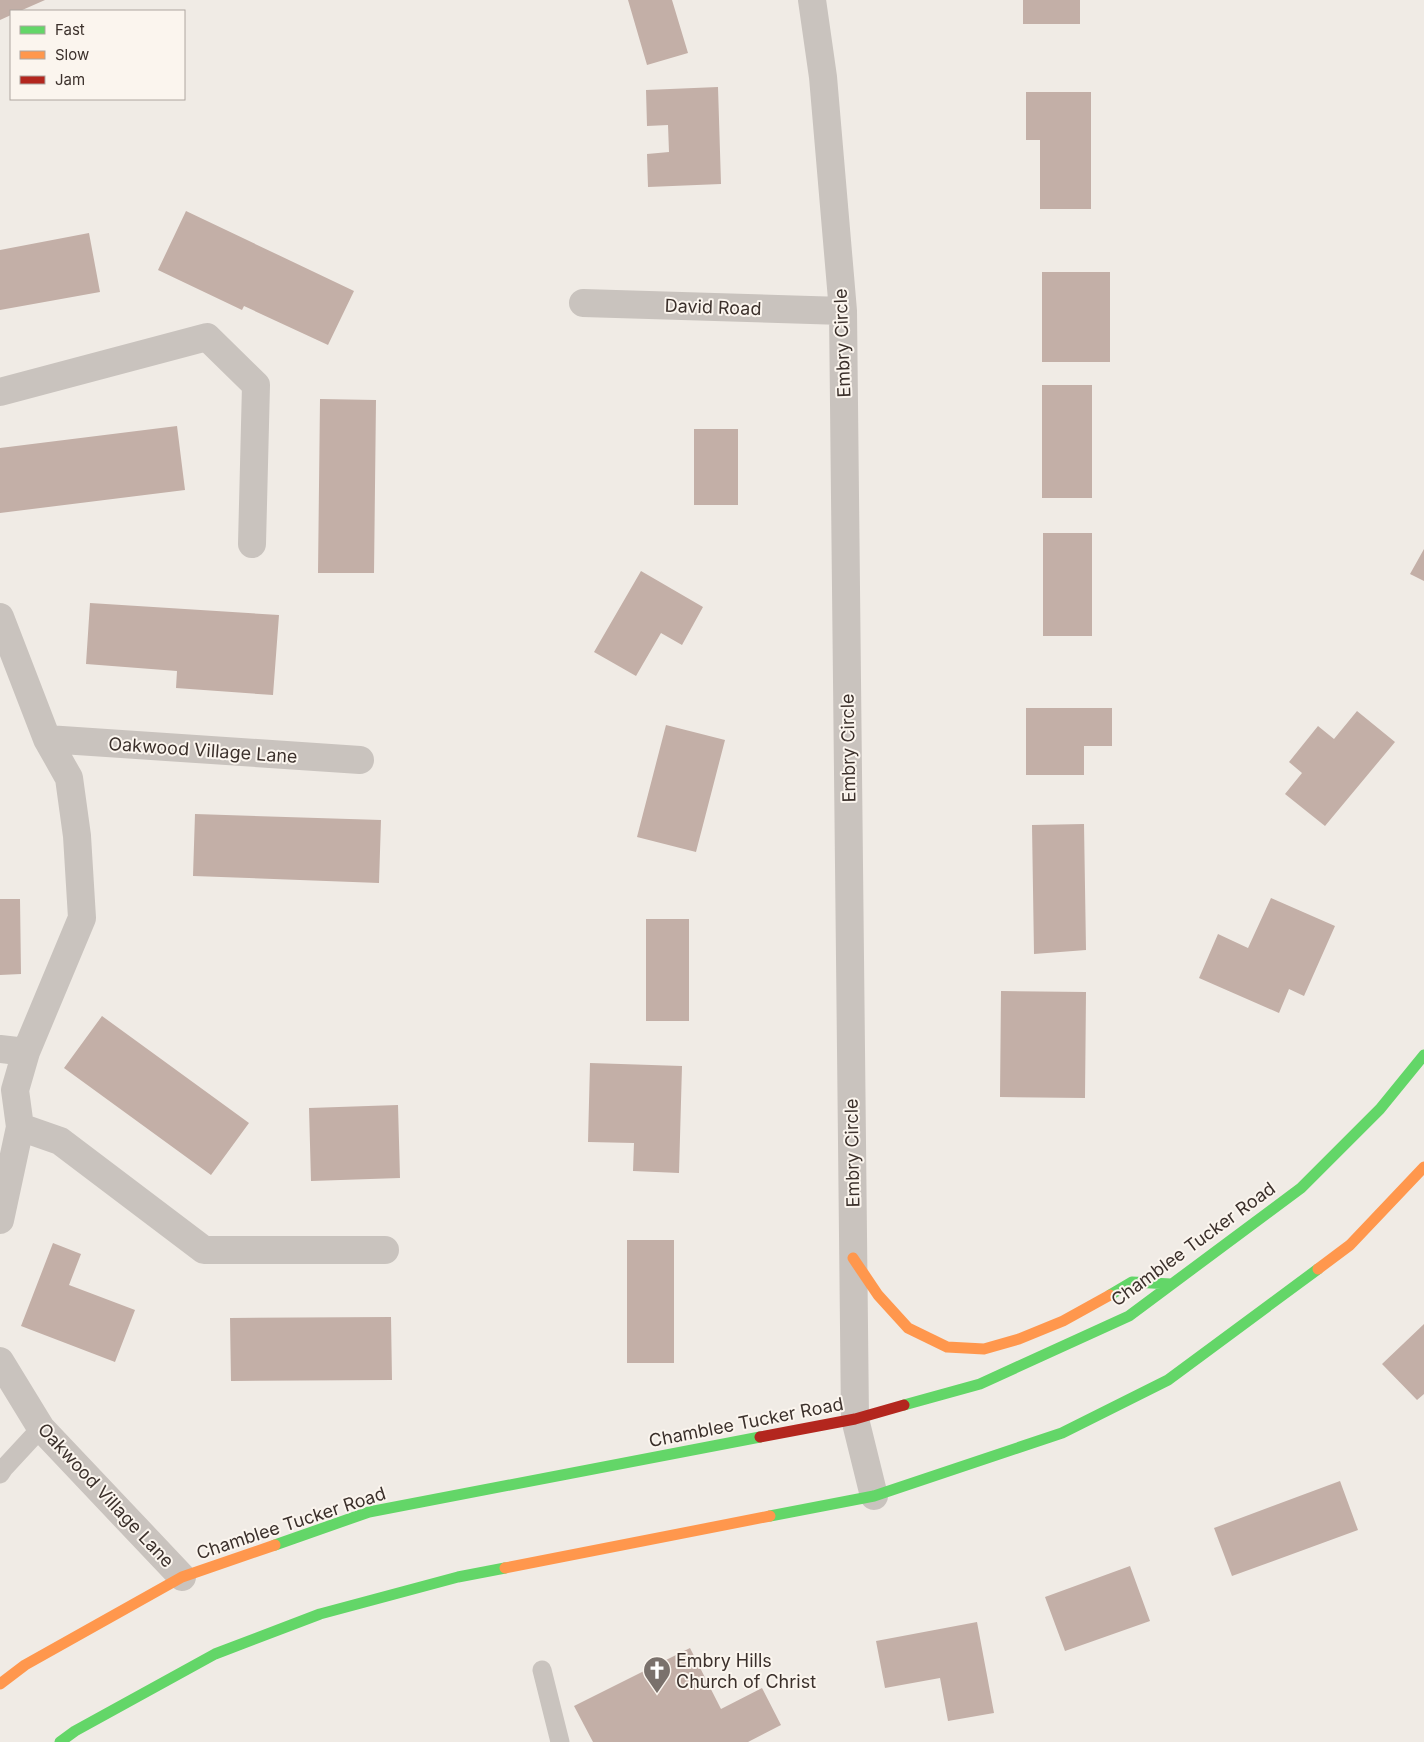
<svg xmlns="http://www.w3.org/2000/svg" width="1424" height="1742" viewBox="0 0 1424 1742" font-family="Inter,sans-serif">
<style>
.building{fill:#c3afa7}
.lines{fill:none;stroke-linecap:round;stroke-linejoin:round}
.lane{stroke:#c9c3be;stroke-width:19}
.street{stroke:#c9c3be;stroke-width:28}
.fast{stroke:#63d668;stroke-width:11}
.slow{stroke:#ff974d;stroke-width:11}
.jam{stroke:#b3261e;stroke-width:11}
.labels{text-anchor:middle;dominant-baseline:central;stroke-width:4;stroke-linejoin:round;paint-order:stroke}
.street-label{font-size:18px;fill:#3b302b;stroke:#fbf5ee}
.poi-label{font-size:18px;fill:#3b302b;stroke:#fbf5ee;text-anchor:start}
</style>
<rect width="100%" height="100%" fill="#f0ebe5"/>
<path class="building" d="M 0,0 L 45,0 L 20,11 L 11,11 L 11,15 L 0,20 Z
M 628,0 L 672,0 L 688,53 L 647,65 Z
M 1023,0 L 1080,0 L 1080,24 L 1023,24 Z
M 718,87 L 721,184 L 648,187 L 647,154 L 669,152 L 668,125 L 647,126 L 646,90 Z
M 1026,92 L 1091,92 L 1091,209 L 1040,209 L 1040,140 L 1026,140 Z
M 186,211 L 354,291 L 328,345 L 244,306 L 242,310 L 158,270 Z
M 89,233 L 100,292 L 0,310 L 0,250 Z
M 1042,272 L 1110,272 L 1110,362 L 1042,362 Z
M 1042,385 L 1092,385 L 1092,498 L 1042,498 Z
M 320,399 L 376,400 L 374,573 L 318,573 Z
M 177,426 L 185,490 L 0,513 L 0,448 Z
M 694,429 L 738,429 L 738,505 L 694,505 Z
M 1043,533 L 1092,533 L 1092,636 L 1043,636 Z
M 1424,549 L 1424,581 L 1410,574 Z
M 641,571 L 703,607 L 682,645 L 661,633 L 636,676 L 594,652 Z
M 90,603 L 279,615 L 273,695 L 176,688 L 177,671 L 86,664 Z
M 1026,708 L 1112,708 L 1112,746 L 1084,746 L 1084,775 L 1026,775 Z
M 1357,711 L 1395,742 L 1325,826 L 1285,794 L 1302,773 L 1289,762 L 1318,726 L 1334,739 Z
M 666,725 L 725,740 L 696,852 L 637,837 Z
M 195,814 L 381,820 L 379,883 L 193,876 Z
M 1084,824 L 1086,950 L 1034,954 L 1032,825 Z
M 1271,898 L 1335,926 L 1304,996 L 1289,989 L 1279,1013 L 1199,978 L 1218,934 L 1248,948 Z
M 0,899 L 20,899 L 21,974 L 0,975 Z
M 646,919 L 689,919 L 689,1021 L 646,1021 Z
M 1001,991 L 1086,992 L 1085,1098 L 1000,1097 Z
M 102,1016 L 249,1123 L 211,1175 L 64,1068 Z
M 590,1063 L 682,1066 L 679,1173 L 633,1171 L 634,1143 L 588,1142 Z
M 398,1105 L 400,1178 L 311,1181 L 309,1108 Z
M 627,1240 L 674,1240 L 674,1363 L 627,1363 Z
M 53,1243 L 81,1254 L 69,1285 L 135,1310 L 115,1362 L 21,1326 Z
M 391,1317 L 392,1380 L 231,1381 L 230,1318 Z
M 1424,1324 L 1424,1394 L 1417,1400 L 1382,1364 Z
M 1340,1481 L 1358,1530 L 1232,1576 L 1214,1528 Z
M 1130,1566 L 1150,1621 L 1065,1651 L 1045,1597 Z
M 977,1622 L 994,1713 L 948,1721 L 940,1678 L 885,1688 L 876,1641 Z
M 690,1648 L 721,1709 L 762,1688 L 781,1725 L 748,1742 L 593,1742 L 574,1706 Z"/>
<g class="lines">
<path class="lane" d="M 0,1474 L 4,1468 L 41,1428
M 542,1670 L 560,1742"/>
<path class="street" d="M 812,0 L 823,77 L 843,311 L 855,1419 L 874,1496
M 583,303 L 843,311
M 0,392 L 207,337 L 256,385 L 252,544
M 0,617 L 47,739 L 69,778 L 77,836 L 82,918 L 26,1052 L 15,1090 L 20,1127 L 0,1220
M 47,739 L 360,760
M 0,1049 L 26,1052
M 20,1127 L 60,1141 L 204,1250 L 385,1250
M 0,1361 L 41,1428 L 182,1577"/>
<path class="fast" d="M 1110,1295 L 1132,1282 L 1171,1284
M 904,1405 L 980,1384 L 1129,1316 L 1301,1188 L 1380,1109 L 1424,1055
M 770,1516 L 874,1496 L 1062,1433 L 1168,1380 L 1318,1269
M 275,1545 L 369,1512 L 760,1437
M 60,1742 L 75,1731 L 215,1654 L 320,1614 L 458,1577 L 505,1568"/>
<path class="slow" d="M 853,1258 L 878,1295 L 908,1328 L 947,1347 L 984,1349 L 1019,1339 L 1063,1321 L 1110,1295
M 1318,1269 L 1350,1245 L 1424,1167
M 505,1568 L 770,1516
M 0,1684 L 25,1665 L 182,1577 L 275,1545"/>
<path class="jam" d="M 760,1437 L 855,1419 L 904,1405"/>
</g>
<defs>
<g id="church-pin" transform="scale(1.4375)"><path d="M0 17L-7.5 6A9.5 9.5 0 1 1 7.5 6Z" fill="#7a716c" stroke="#fbf5ee"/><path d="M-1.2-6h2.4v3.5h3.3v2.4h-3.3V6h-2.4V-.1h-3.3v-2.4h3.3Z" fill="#fff"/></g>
</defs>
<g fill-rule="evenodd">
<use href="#church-pin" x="657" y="1670"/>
</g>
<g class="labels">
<g class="street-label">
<text transform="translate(713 307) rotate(2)">David Road</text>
<text transform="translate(842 343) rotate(-92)">Embry Circle</text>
<text transform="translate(848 748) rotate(-91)">Embry Circle</text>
<text transform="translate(203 750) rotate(4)">Oakwood Village Lane</text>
<text transform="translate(852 1153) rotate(-91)">Embry Circle</text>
<text transform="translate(1193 1244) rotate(-36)">Chamblee Tucker Road</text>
<text transform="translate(746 1422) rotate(-11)">Chamblee Tucker Road</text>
<text transform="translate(106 1495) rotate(47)">Oakwood Village Lane</text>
<text transform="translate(291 1523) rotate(-18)">Chamblee Tucker Road</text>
</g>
<g class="poi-label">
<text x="676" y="1660">Embry Hills<tspan x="676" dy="21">Church of Christ</tspan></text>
</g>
</g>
<rect x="10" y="10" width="175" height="90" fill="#fbf5ee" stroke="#aea6a0"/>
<rect x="20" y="26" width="25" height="8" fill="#63d668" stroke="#aea6a0"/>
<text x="55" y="35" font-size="15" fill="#3b302b">Fast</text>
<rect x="20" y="51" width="25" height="8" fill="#ff974d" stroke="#aea6a0"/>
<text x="55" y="60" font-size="15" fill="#3b302b">Slow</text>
<rect x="20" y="76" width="25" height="8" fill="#b3261e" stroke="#aea6a0"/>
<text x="55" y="85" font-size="15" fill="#3b302b">Jam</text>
</svg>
